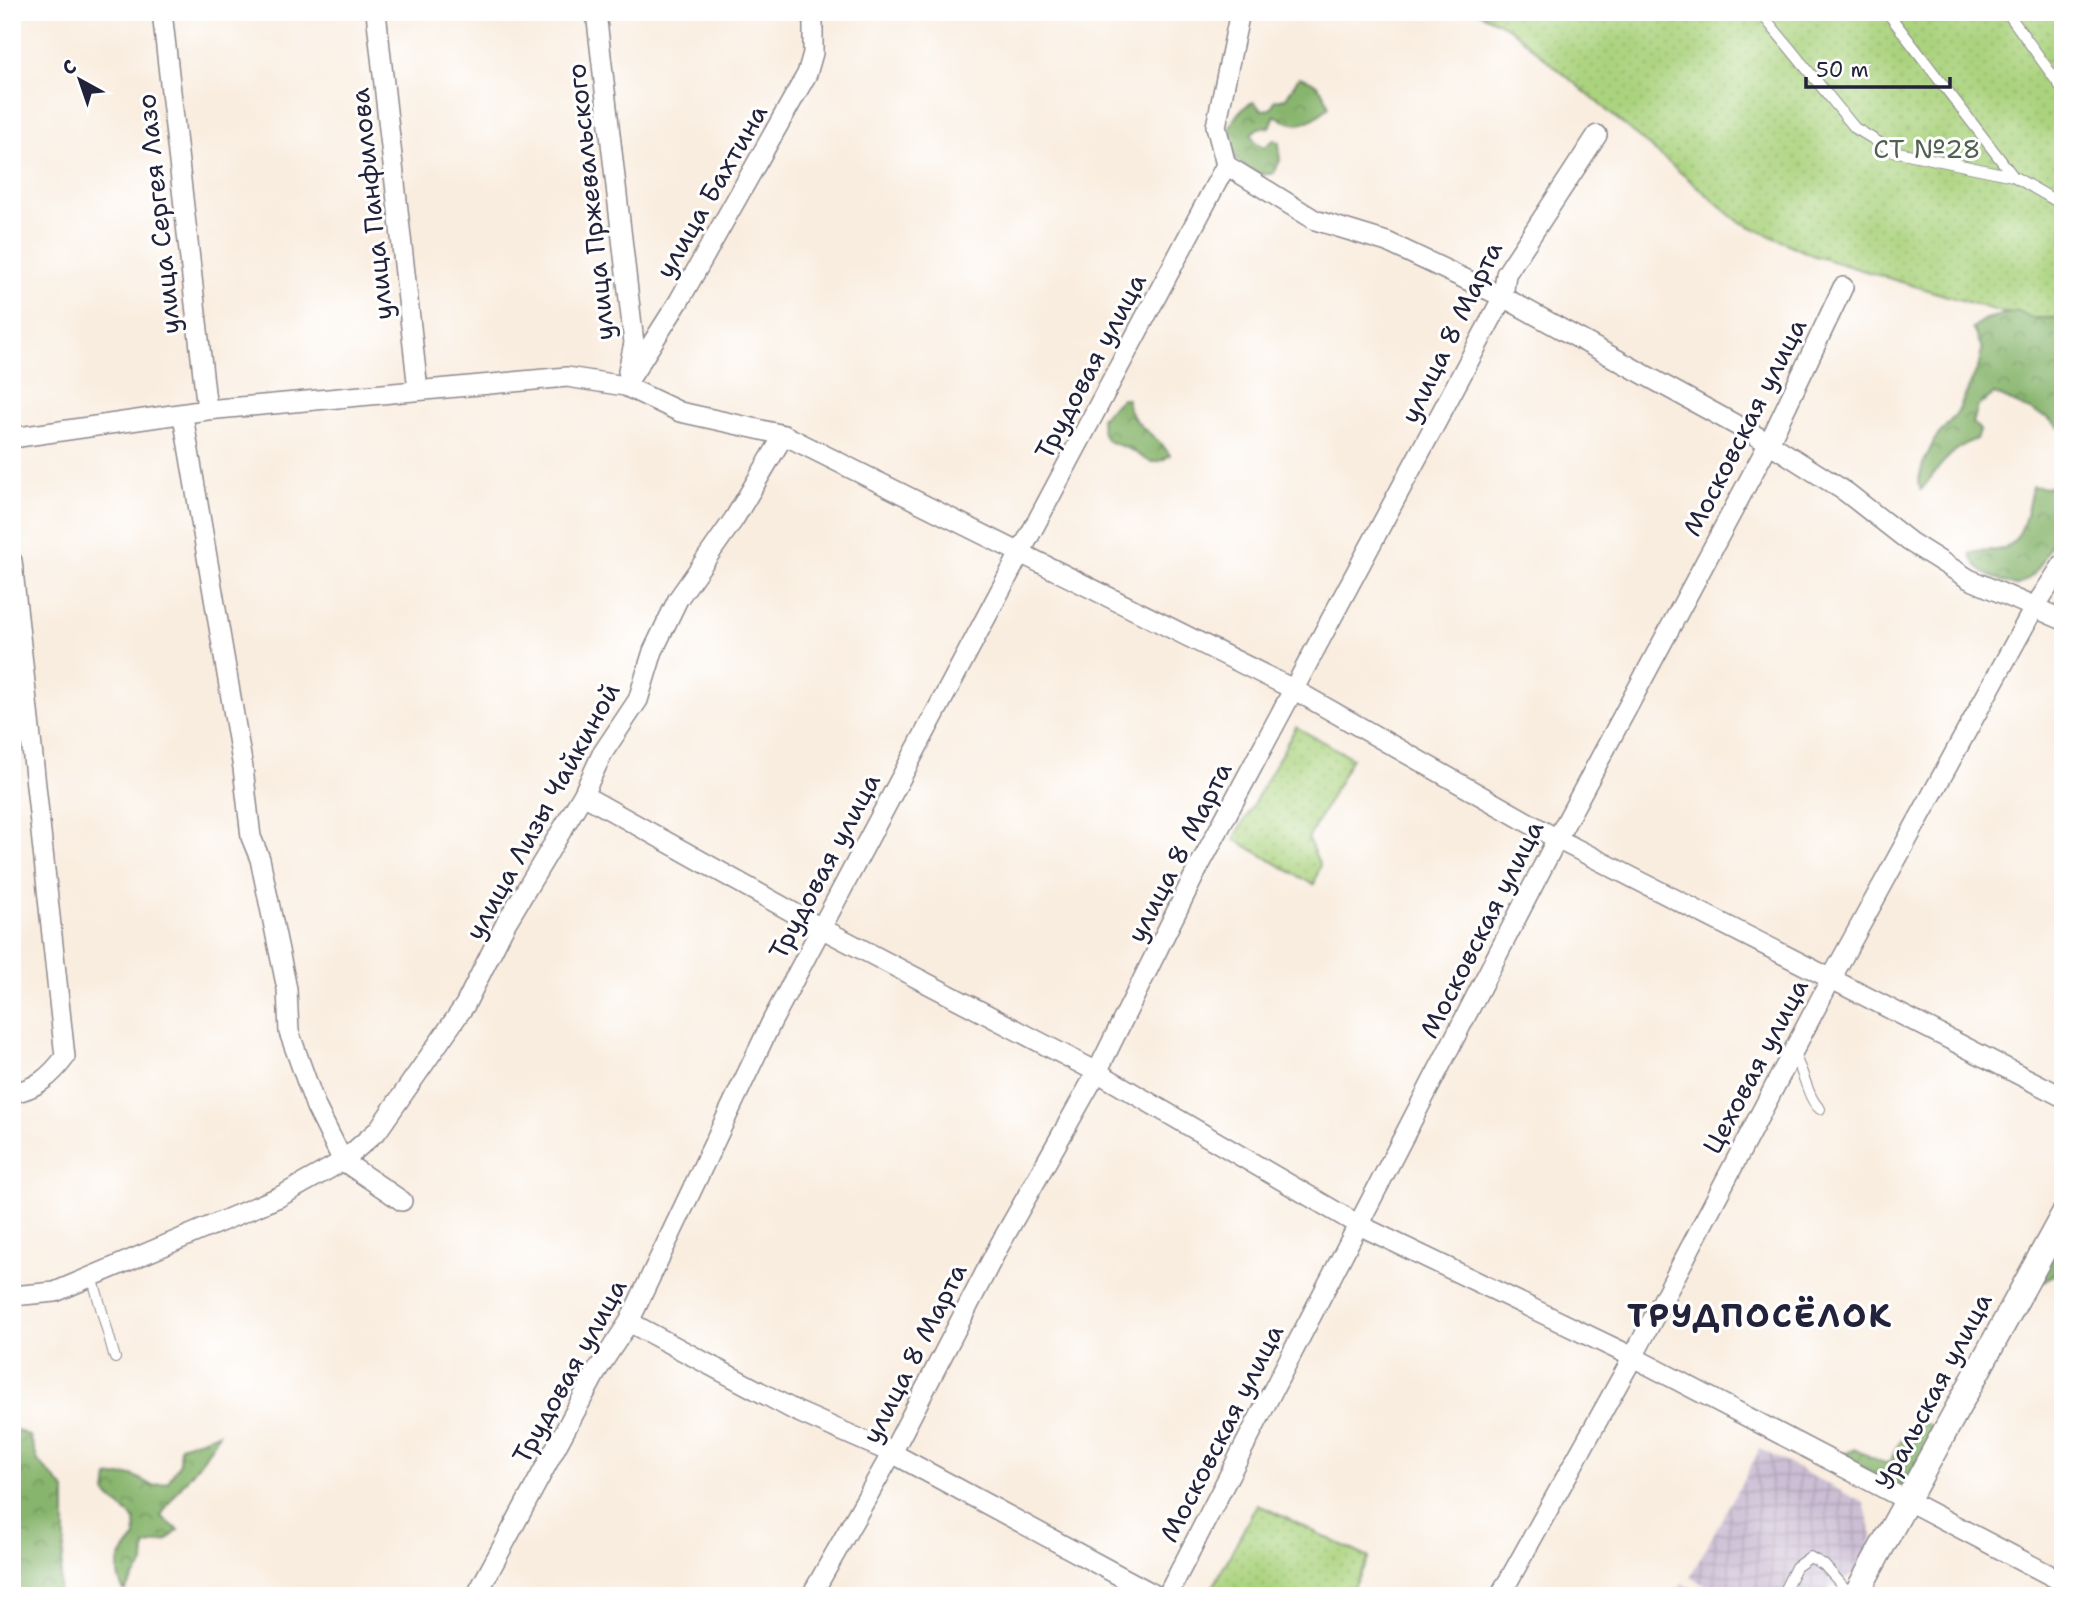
<svg xmlns="http://www.w3.org/2000/svg" width="2075" height="1608" viewBox="0 0 2075 1608" font-family="'Shantell Sans',sans-serif">
<style>
.industrial{fill:url(#industrial-grid)}
.grass{fill:url(#grass-dots);stroke:#667a5c;stroke-width:2}
.forest{fill:url(#forest-crowns);stroke:#556c54;stroke-width:2}
.lines{fill:none;stroke-linecap:round;stroke-linejoin:round}
.service-casing{stroke:#8e888d;stroke-width:12}
.minor-casing{stroke:#8e888d;stroke-width:22}
.tertiary-casing{stroke:#8e888d;stroke-width:27}
.service{stroke:#fff;stroke-width:10}
.minor{stroke:#fff;stroke-width:19}
.tertiary{stroke:#fff;stroke-width:24}
.labels{text-anchor:middle;dominant-baseline:central;stroke-width:6;stroke-linejoin:round;paint-order:stroke}
.park-label{font-size:26px;fill:#526052;stroke:#fff}
.street-label{font-size:26px;fill:#22223b;stroke:#fff}
.district-label{font-size:33px;font-weight:bold;letter-spacing:2px;fill:#22223b;stroke:#fff}
</style>
<defs>
<pattern id="industrial-grid" width="8" height="8" patternUnits="userSpaceOnUse" patternTransform="scale(1.75)"><rect width="8" height="8" fill="#ccbed4"/><path d="M0 4h8M4 0v8" fill="none" stroke="#afa3b7"/></pattern>
<pattern id="grass-dots" width="8" height="8" patternUnits="userSpaceOnUse" patternTransform="scale(1.75)"><rect width="8" height="8" fill="#abd37e"/><path d="M2 2h.1M6 6h.1" fill="none" stroke="#93b56e" stroke-width="1.8" stroke-linecap="round"/></pattern>
<pattern id="forest-crowns" width="20" height="18" patternUnits="userSpaceOnUse" patternTransform="scale(1.75)"><rect width="20" height="18" fill="#88b56d"/><path d="M2 6a3 3 0 1 1 6 0M12 15a3 3 0 1 1 6 0" fill="none" stroke="#6f935b"/></pattern>
</defs>
<rect width="100%" height="100%" fill="#fff"/>
<filter id="ink" filterUnits="userSpaceOnUse"><feTurbulence type="fractalNoise" baseFrequency=".0143" numOctaves="2"/><feDisplacementMap in="SourceGraphic" scale="14" xChannelSelector="R" yChannelSelector="G"/><feConvolveMatrix kernelMatrix="1 2 1 2 8 2 1 2 1" color-interpolation-filters="sRGB"/></filter>
<filter id="wash" filterUnits="userSpaceOnUse"><feTurbulence type="fractalNoise" baseFrequency=".00686" numOctaves="4" result="noise"/><feDisplacementMap in="SourceGraphic" scale="28" xChannelSelector="R" yChannelSelector="G"/><feGaussianBlur stdDeviation="1.57" result="paint"/><feColorMatrix in="noise" values="0 0 0 0 0 0 0 0 0 0 0 0 0 0 0 0 0 1.4 0 .05"/><feComposite in="paint" operator="in"/></filter>
<g filter="url(#wash)">
<rect width="100%" height="100%" fill="#f9eddf"/>
<path class="industrial" d="M 1760,1449 L 1864,1503 L 1873,1537 L 1852,1576 L 1830,1588 L 1824,1596 L 1725,1596 L 1690,1577 Z
M 1682,1584 L 1710,1596 L 1675,1596 Z"/>
<path class="grass" d="M 1478,12 L 2063,12 L 2063,331 L 1812,255 L 1738,221 L 1509,28 Z
M 1296,727 L 1352,758 L 1308,839 L 1320,865 L 1314,885 L 1234,839 Z
M 1257,1504 L 1369,1558 L 1348,1596 L 1225,1596 L 1212,1589 Z"/>
<path class="forest" d="M 1299,77 C 1317,81 1324,90 1329,107 C 1310,123 1297,131 1275,115 L 1270,127 L 1258,128 L 1251,134 L 1255,142 L 1264,147 L 1274,140 L 1279,143 L 1280,160 L 1274,173 C 1256,179 1237,161 1226,148 C 1227,129 1235,110 1253,102 L 1262,110 L 1271,109 L 1275,100 L 1286,98 Z
M 2018,311 L 2032,318 L 2063,318 L 2063,431 L 2048,418 L 1994,394 L 1978,406 L 1973,423 L 1980,430 L 1976,439 C 1951,448 1937,470 1921,490 L 1918,482 L 1923,464 L 1935,439 L 1958,412 L 1979,365 L 1982,348 L 1972,328 L 1986,319 Z
M 1122,398 L 1127,399 C 1127,423 1159,436 1170,455 C 1151,470 1146,458 1131,450 C 1111,439 1102,449 1101,418 Z
M 2063,470 L 2063,529 C 2041,549 2047,574 2015,586 C 1996,578 1977,574 1970,554 C 1984,548 1991,552 2002,549 C 2024,543 2029,503 2032,486 L 2047,488 L 2060,482 Z
M 2063,1227 C 2063,1248 2064,1274 2041,1283 L 2036,1277 Z
M 1920,1422 L 1929,1425 L 1934,1436 L 1905,1484 L 1897,1487 L 1840,1455 L 1854,1449 L 1884,1463 L 1890,1462 C 1897,1446 1903,1431 1920,1422 Z
M 12,1428 L 30,1436 L 38,1461 L 65,1490 L 65,1541 L 58,1596 L 12,1596 Z
M 219,1433 C 204,1464 177,1486 161,1516 L 178,1530 L 167,1540 L 145,1546 L 144,1564 L 124,1591 C 111,1568 120,1555 136,1537 L 135,1520 L 106,1494 L 108,1477 L 132,1475 L 153,1486 L 168,1482 L 179,1464 L 180,1446 Z"/>
</g>
<g filter="url(#ink)">
<g class="lines">
<g class="service-casing">
<path id="service" d="M 1760,12 L 1855,128 L 1893,151 L 2013,176
M 1887,12 L 2013,176 L 2063,205
M 2007,12 L 2063,90
M 1792,1053 C 1805,1070 1806,1097 1820,1109
M 92,1276 L 115,1358
M 1785,1589 L 1796,1567 L 1810,1557 L 1824,1565 L 1852,1596"/>
</g>
<g class="minor-casing">
<path id="minor" d="M 162,12 L 207,410
M 376,12 L 418,390
M 596,12 L 634,343 L 628,371
M 1240,12 L 1216,126 L 1226,165 L 1315,220 L 1387,242 L 1503,297 L 1769,443 L 1846,492 L 1910,542 L 1969,579 L 2063,620
M 625,386 L 679,301 L 807,74 L 813,53 L 813,12
M 183,416 L 243,768 L 251,837 L 260,859 L 287,989 L 289,1032 L 316,1107 L 343,1161 L 402,1201
M 12,438 L 207,410 L 567,377 L 625,386 L 680,412 L 784,435 L 1293,689 L 1557,839 L 2063,1097
M 12,561 L 65,1057 C 51,1076 36,1089 12,1093
M 583,795 L 821,928 L 1097,1072 L 1357,1224 L 1633,1357 L 2063,1582
M 12,1296 L 55,1292 L 279,1197 L 343,1161 L 378,1130 L 465,1005 L 506,923 L 583,795 L 602,754 L 638,700 L 653,651 L 678,599 L 734,519 L 784,435
M 629,1322 L 796,1411 L 892,1453 L 1157,1596
M 476,1596 L 598,1369 L 629,1322 L 772,1021 L 1226,165
M 811,1596 L 892,1453 L 999,1246 L 1097,1072 L 1195,874 L 1503,297 L 1506,274 L 1597,135
M 1167,1596 L 1557,839 L 1769,443 L 1843,287
M 1500,1596 L 1633,1357 L 1832,977 L 2034,608 L 2063,564"/>
</g>
<g class="tertiary-casing">
<path id="tertiary" d="M 1855,1596 L 2063,1215"/>
</g>
<use href="#service" class="service"/>
<use href="#minor" class="minor"/>
<use href="#tertiary" class="tertiary"/>
</g>
</g>
<g class="labels">
<g class="park-label">
<text x="1927" y="148">СТ №28</text>
</g>
<g class="street-label">
<text transform="translate(711 191) rotate(-60)">улица Бахтина</text>
<text transform="translate(590 202) rotate(-96)">улица Пржевальского</text>
<text transform="translate(371 204) rotate(-96)">улица Панфилова</text>
<text transform="translate(158 214) rotate(-96)">улица Сергея Лазо</text>
<text transform="translate(1451 332) rotate(-64)">улица 8 Марта</text>
<text transform="translate(1090 366) rotate(-62)">Трудовая улица</text>
<text transform="translate(1744 427) rotate(-63)">Московская улица</text>
<text transform="translate(542 811) rotate(-61)">улица Лизы Чайкиной</text>
<text transform="translate(1179 852) rotate(-63)">улица 8 Марта</text>
<text transform="translate(824 866) rotate(-62)">Трудовая улица</text>
<text transform="translate(1481 929) rotate(-63)">Московская улица</text>
<text transform="translate(1755 1066) rotate(-62)">Цеховая улица</text>
<text transform="translate(914 1353) rotate(-63)">улица 8 Марта</text>
<text transform="translate(569 1371) rotate(-61)">Трудовая улица</text>
<text transform="translate(1933 1391) rotate(-62)">Уральская улица</text>
<text transform="translate(1221 1433) rotate(-63)">Московская улица</text>
</g>
<g class="district-label">
<text x="1760" y="1315">ТРУДПОСЁЛОК</text>
</g>
</g>
<rect width="2075" height="1608" fill="none" stroke="#fff" stroke-width="42"/>
<g transform="translate(80 80) rotate(320)" stroke="#ffffff" stroke-width="5" paint-order="stroke">
<path d="M0-5L12 26L0 18L-12 26Z" fill="#22223b"/>
<text y="-10" font-size="19" font-weight="bold" text-anchor="middle" fill="#22223b">С</text>
</g>
<path d="M1806 77v10h144v-10" fill="none" stroke="#22223b" stroke-width="3.5"/>
<text x="1816" y="77" font-size="21" fill="#22223b" stroke="#ffffff" stroke-width="5" paint-order="stroke">50 m</text>
</svg>
